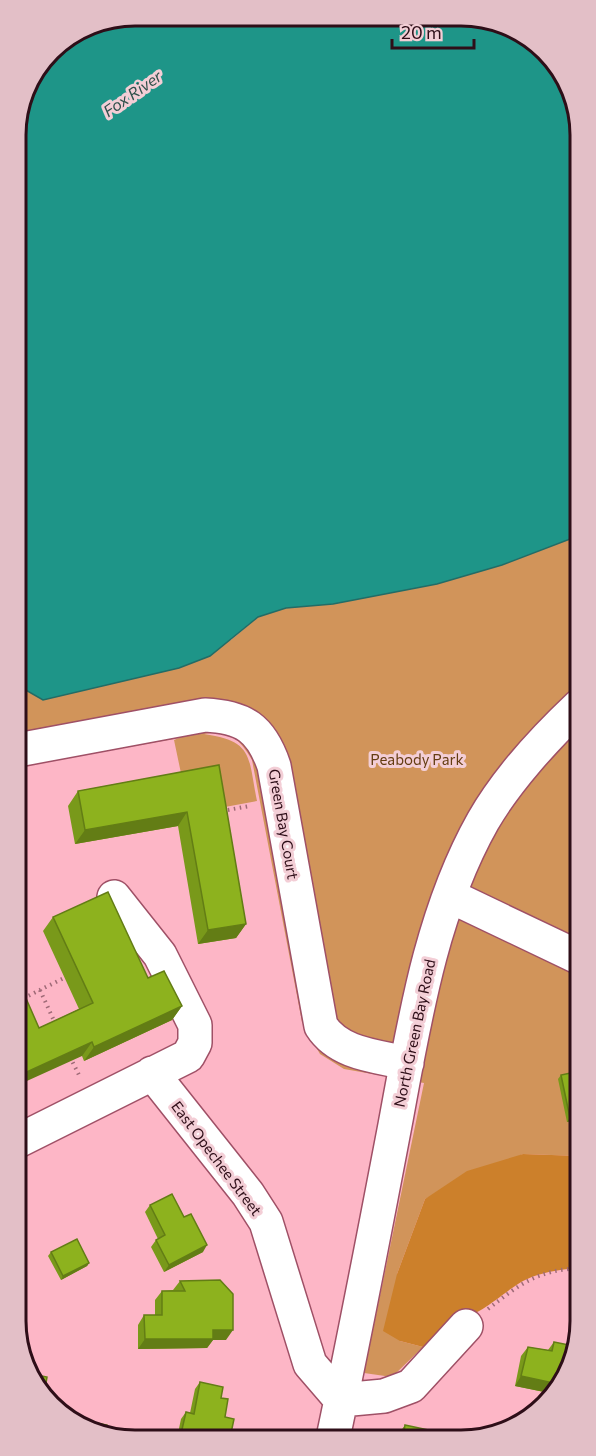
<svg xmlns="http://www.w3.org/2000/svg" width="596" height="1456" viewBox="0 0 596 1456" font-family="Commissioner,sans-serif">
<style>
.green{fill:#d1945a}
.forest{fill:#cc802b}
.water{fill:#1e9588;stroke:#236c66;stroke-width:1.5}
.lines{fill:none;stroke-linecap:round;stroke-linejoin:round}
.minor-casing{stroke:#9f5066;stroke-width:36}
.path{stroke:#9f6a77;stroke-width:4;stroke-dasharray:1.5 4.5;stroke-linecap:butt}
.minor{stroke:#fff;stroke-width:33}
.wall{fill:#79991a}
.shaded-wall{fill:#637d15}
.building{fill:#8db21e;stroke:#637d15;stroke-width:1.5}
.labels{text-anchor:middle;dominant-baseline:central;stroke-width:6;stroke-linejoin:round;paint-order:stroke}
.park-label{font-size:15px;fill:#643c11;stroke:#f3ced6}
.street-label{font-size:15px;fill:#2e0e18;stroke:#f3ced6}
.water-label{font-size:16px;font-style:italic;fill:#2e4f4a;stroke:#f3ced6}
.rim{fill:none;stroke:#2e0e18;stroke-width:3}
</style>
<rect width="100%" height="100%" fill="#fdb6c6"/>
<path class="green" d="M 578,536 L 580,1156 L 523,1154 L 425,1199 L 397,1274 L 400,1341 L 423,1347 L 392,1377 L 364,1373 L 424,1083 L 344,1069 L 320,1054 L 302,1022 L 252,760 C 240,739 229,729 204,734 C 254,741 248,757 257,801 L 225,807 L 182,778 L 174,740 L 179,738 L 72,757 L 23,749 L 17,723 L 17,685 L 43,700 L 231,640 L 258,617 L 286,608 L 333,604 L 437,584 L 502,565 Z"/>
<path class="forest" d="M 523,1154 L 580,1156 L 581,1268 C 560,1269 535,1273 518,1284 C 493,1300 480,1317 449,1320 L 423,1347 L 400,1341 L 383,1331 L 397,1274 L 425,1199 L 467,1171 Z"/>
<path class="water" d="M 135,15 L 485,17 L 546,50 L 577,104 L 578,536 L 502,565 L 437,584 L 333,604 L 286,608 L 258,617 L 210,656 L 179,668 L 43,700 L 17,685 L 15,126 L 27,81 L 55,45 L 89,24 Z"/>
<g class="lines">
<g class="minor-casing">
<path id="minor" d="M 23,749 L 205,715 C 244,717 261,728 274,766 L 321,1026 C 339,1054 376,1056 407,1063
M 450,896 L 580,958
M 152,1073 L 248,1194 L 266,1222 L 310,1364 L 341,1400
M 18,1141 L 188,1056 L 195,1043 L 195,1025 L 160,955 L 114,897
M 341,1400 L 384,1396 L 411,1386 L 466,1326
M 333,1438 C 355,1334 375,1230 395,1125 C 414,1023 431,913 483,821 C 506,781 545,738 579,706"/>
</g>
<path class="path" d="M 222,811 L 250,806
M 40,990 L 55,1023
M 18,1001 L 64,978
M 70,1057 L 80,1077
M 488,1309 C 520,1284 537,1270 581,1268"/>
<use href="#minor" class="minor"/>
</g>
<path class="wall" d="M 219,765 L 246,924 L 236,938 L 198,944 L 178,826 L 75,844 L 68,806 L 78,791 Z
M 53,917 L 148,978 L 182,1006 L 172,1020 L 84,1061 L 82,1056 L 39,1028 L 79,1009 L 43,931 Z
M 561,1075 L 580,1119 L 567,1122 L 558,1079 Z
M 150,1205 L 203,1252 L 164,1272 L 151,1247 L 156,1240 L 158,1239 L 145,1212 Z
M 51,1252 L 89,1263 L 87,1266 L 61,1280 L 48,1256 Z
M 180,1281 L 226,1340 L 213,1340 L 207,1348 L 138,1349 L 138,1325 L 144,1315 L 155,1315 L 155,1300 L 162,1291 L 173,1290 Z
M 554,1342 L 574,1346 L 554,1394 L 515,1386 L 521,1356 L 528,1347 L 548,1350 Z
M 200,1382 L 221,1398 L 230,1438 L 177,1438 L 181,1419 L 186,1412 L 190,1413 L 195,1389 Z
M 405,1425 L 443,1437 L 399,1437 L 400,1432 Z"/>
<path class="shaded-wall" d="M 187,812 L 178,826 L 75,844 L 85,830 Z
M 246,924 L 236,938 L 198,944 L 208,930 Z
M 182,1006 L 172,1020 L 84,1061 L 94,1047 Z
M 92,1042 L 82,1056 L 18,1085 L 18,1076 Z
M 580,1116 L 580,1119 L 567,1122 L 570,1118 Z
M 207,1245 L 203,1252 L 164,1272 L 169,1265 Z
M 89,1263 L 87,1266 L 61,1280 L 63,1276 Z
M 213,1330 L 233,1330 L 226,1340 L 213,1340 L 207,1348 L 138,1349 L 145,1339 Z
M 521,1376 L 558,1384 L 554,1394 L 515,1386 Z"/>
<path class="building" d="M 219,765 L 246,924 L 208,930 L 187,812 L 85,830 L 78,791 Z
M 108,892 L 148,978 L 164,971 L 182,1006 L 94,1047 L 92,1042 L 18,1076 L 18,980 L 39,1028 L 93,1003 L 53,917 Z
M 580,1071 L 580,1116 L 570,1118 L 561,1075 Z
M 172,1194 L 184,1217 L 191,1214 L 207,1245 L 169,1265 L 156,1240 L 165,1235 L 150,1205 Z
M 77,1239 L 89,1263 L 63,1276 L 51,1252 Z
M 220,1280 L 233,1294 L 233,1330 L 213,1330 L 213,1339 L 145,1339 L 144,1315 L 162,1315 L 162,1291 L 185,1291 L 180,1281 Z
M 554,1342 L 574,1346 L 558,1384 L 521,1376 L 528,1347 L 552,1351 Z
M 32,1374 L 47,1377 L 44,1395 Z
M 200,1382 L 223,1387 L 221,1398 L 228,1399 L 225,1417 L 234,1419 L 230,1438 L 180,1438 L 186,1412 L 194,1414 Z
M 72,1418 L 107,1425 L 106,1436 Z
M 405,1425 L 443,1433 L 443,1437 L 403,1437 Z"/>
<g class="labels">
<g class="park-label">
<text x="417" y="759">Peabody Park</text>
</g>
<g class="street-label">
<text transform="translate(284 824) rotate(80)">Green Bay Court</text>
<text transform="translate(414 1033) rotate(-78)">North Green Bay Road</text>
<text transform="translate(217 1158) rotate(53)">East Opechee Street</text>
</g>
<g class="water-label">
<text transform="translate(132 93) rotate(-35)">Fox River</text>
</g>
</g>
<path d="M0 0H596V1456H0ZM135 26H461A109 109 0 0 1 570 135V1321A109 109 0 0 1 461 1430H135A109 109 0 0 1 26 1321V135A109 109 0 0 1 135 26Z" fill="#e3bfc7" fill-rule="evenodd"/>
<path class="rim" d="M135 26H461A109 109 0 0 1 570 135V1321A109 109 0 0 1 461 1430H135A109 109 0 0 1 26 1321V135A109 109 0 0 1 135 26Z"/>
<path d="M392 39v9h82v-9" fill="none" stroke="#2e0e18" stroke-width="3"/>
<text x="401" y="39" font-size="18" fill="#2e0e18" stroke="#f3ced6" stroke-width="4.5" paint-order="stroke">20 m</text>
</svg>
